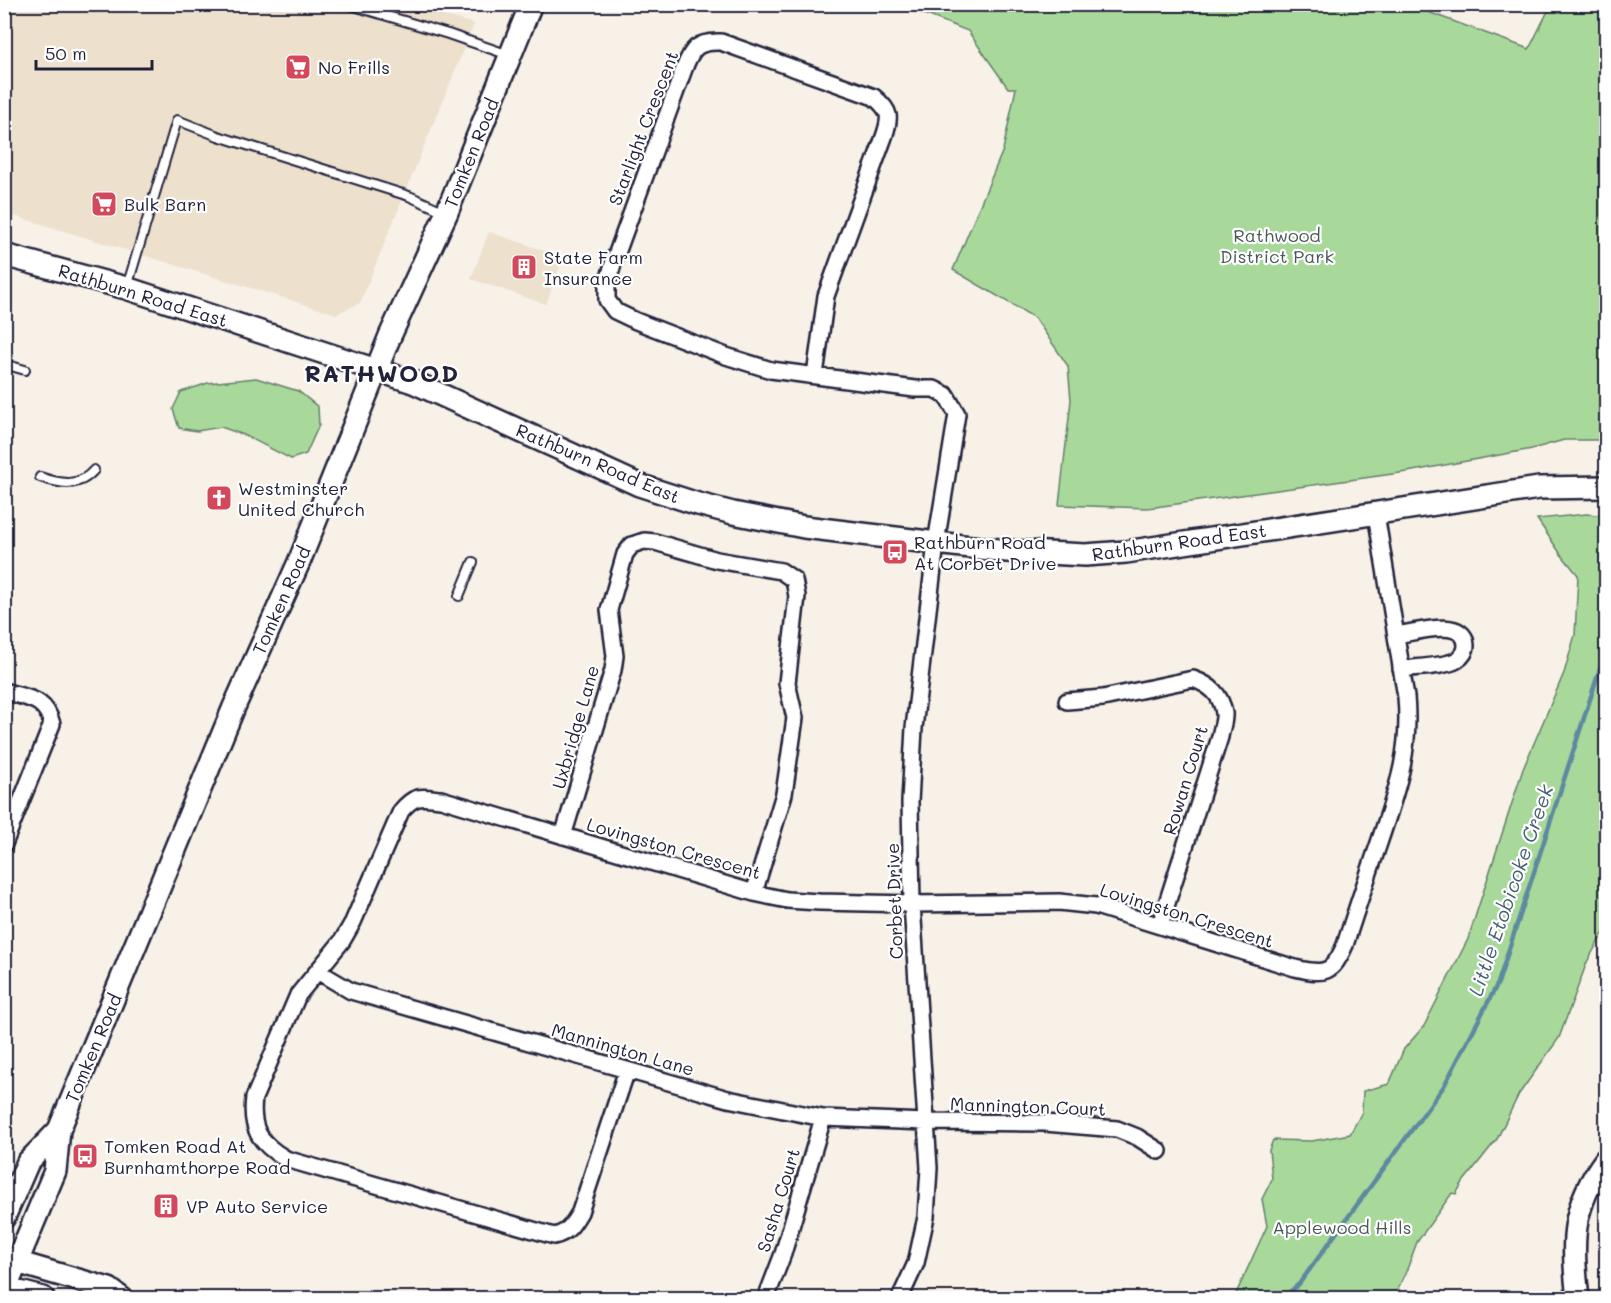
<svg xmlns="http://www.w3.org/2000/svg" width="1611" height="1303" viewBox="0 0 1611 1303" font-family="Mali,sans-serif">
<style>
.built{fill:#ede0cc}
.green{fill:#a8d99a;stroke:#657e6a;stroke-width:1.5}
.lines{fill:none;stroke-linecap:round;stroke-linejoin:round}
.stream{stroke:#5d89a1;stroke-width:4.5}
.lane-casing{stroke:#22223b;stroke-width:12}
.street-casing{stroke:#22223b;stroke-width:20}
.secondary-casing{stroke:#22223b;stroke-width:26}
.lane{stroke:#fff;stroke-width:8}
.street{stroke:#fff;stroke-width:15}
.secondary{stroke:#fff;stroke-width:21}
.labels{text-anchor:middle;dominant-baseline:central;stroke-width:4.5;stroke-linejoin:round;paint-order:stroke}
.poi-label{font-size:18px;fill:#22223b;stroke:#fff;text-anchor:start}
.street-label{font-size:18px;fill:#22223b;stroke:#fff}
.park-label{font-size:18px;fill:#4a5958;stroke:#fff}
.water-label{font-size:20px;font-style:italic;fill:#445e76;stroke:#fff}
.district-label{font-size:24px;font-weight:bold;letter-spacing:1.5px;fill:#22223b;stroke:#fff}
</style>
<rect width="100%" height="100%" fill="#f7f1e8"/>
<filter id="ink" filterUnits="userSpaceOnUse"><feTurbulence type="fractalNoise" baseFrequency=".0167" numOctaves="2"/><feDisplacementMap in="SourceGraphic" scale="12" xChannelSelector="R" yChannelSelector="G"/><feConvolveMatrix kernelMatrix="1 2 1 2 8 2 1 2 1" color-interpolation-filters="sRGB"/></filter>
<g filter="url(#ink)">
<path class="built" d="M 406,4 L 474,24 L 360,303 L 336,314 L 5,213 L 4,5 Z
M 489,232 L 563,257 L 546,304 L 471,279 Z"/>
<path class="green" d="M 901,5 L 1409,5 L 1529,49 L 1551,5 L 1606,5 L 1606,440 L 1564,440 L 1532,449 L 1407,472 L 1148,508 L 1059,505 L 1071,400 L 1068,366 L 1035,318 L 953,270 L 1003,150 L 1016,88 L 1008,88 L 968,31 Z
M 256,378 L 298,391 L 318,407 L 319,425 L 306,454 L 291,459 L 244,435 L 221,427 L 197,431 L 179,428 L 173,409 L 181,392 L 208,383 Z
M 1587,514 L 1606,516 L 1606,933 L 1602,935 L 1587,962 L 1559,1038 L 1519,1094 L 1497,1139 L 1463,1182 L 1456,1194 L 1452,1193 L 1417,1242 L 1406,1272 L 1393,1298 L 1234,1298 L 1267,1226 L 1262,1199 L 1272,1179 L 1269,1150 L 1273,1140 L 1312,1141 L 1350,1134 L 1362,1112 L 1363,1091 L 1389,1084 L 1404,1049 L 1424,1026 L 1468,939 L 1523,769 L 1564,673 L 1575,635 L 1578,575 L 1560,553 L 1537,519 Z"/>
<g class="lines">
<path class="stream" d="M 1283,1298 L 1299,1284 L 1444,1086 L 1498,983 L 1606,650"/>
<g class="lane-casing">
<path id="lane" d="M 347,4 L 448,34 L 509,55
M 127,287 L 177,120 L 218,136 L 409,196 L 445,212
M 4,364 L 25,370
M 40,477 C 60,484 79,488 94,470
M 459,596 L 473,562"/>
</g>
<g class="street-casing">
<path id="street" d="M 815,375 L 826,296 L 884,137 C 891,117 891,111 874,97 L 721,42 C 697,41 692,48 684,69 L 613,264 L 607,285 L 607,300 L 615,311 L 636,321 L 726,356 L 771,370 L 915,389 L 934,389 L 946,395 L 957,414 L 936,543 L 914,728 L 910,802 L 912,904 L 929,1168 L 926,1217 L 916,1263 L 900,1298
M 1396,635 C 1413,633 1465,616 1466,645 C 1466,651 1462,657 1457,660 C 1445,667 1416,667 1401,669
M 4,691 C 28,699 45,697 52,724 L 4,844
M 1067,701 L 1103,698 L 1193,679 C 1210,685 1221,694 1224,713 C 1225,720 1221,730 1220,737 L 1160,925
M 563,836 L 613,670 L 615,656 L 609,610 L 625,554 L 632,545 L 644,541 L 655,542 L 717,560 L 781,571 L 794,580 L 797,596 L 787,683 L 795,718 L 784,794 L 754,893
M 319,972 L 351,991 L 728,1099 L 823,1118 L 926,1122 L 1045,1123 L 1117,1129 L 1137,1137 L 1159,1151
M 627,1070 L 580,1212 C 573,1224 568,1233 554,1236 L 286,1159 C 260,1144 250,1129 254,1098 L 298,995 L 342,941 L 353,922 L 401,811 C 415,794 421,797 441,799 L 754,893 L 787,900 L 819,902 L 912,904 L 1059,902 L 1096,906 L 1295,968 C 1325,975 1332,974 1345,945 C 1356,910 1368,875 1380,840 C 1397,789 1411,752 1406,697 L 1376,514
M 768,1293 L 783,1254 L 823,1118"/>
</g>
<g class="secondary-casing">
<path id="secondary" d="M 4,255 L 126,288 L 413,382 L 639,485 L 698,504 L 733,513 L 804,527 L 962,546 L 1007,551 L 1085,555 L 1126,552 L 1539,488 L 1606,487
M 4,1217 L 28,1162 L 59,1130
M 6,1259 L 109,1289 L 121,1298
M 4,1288 L 43,1298
M 4,1293 L 55,1171 L 59,1130 L 234,707 L 299,562 L 390,336 L 447,212 L 531,4
M 1578,1298 C 1571,1242 1571,1206 1606,1159"/>
</g>
<use href="#lane" class="lane"/>
<use href="#street" class="street"/>
<use href="#secondary" class="secondary"/>
</g>
</g>
<defs>
<g id="supermarket-square" transform="scale(1.35)"><rect x="-9" y="-9" width="18" height="18" rx="4" fill="#d1495b" stroke="#fff"/><path d="M-6-5.5h2.5l.6 2H6L4.5 2H-2.5L-4.4-4H-6ZM-1.5 3.2a1.3 1.3 0 1 0 .1 0ZM3 3.2a1.3 1.3 0 1 0 .1 0Z" fill="#fff"/></g>
<g id="building-square" transform="scale(1.35)"><rect x="-9" y="-9" width="18" height="18" rx="4" fill="#d1495b" stroke="#fff"/><path d="M-4-6H4V6H1V3H-1V6H-4ZM-2.5-4.3h1.7v1.8h-1.7ZM.8-4.3h1.7v1.8H.8ZM-2.5-1h1.7V.8h-1.7ZM.8-1h1.7V.8H.8Z" fill="#fff"/></g>
<g id="church-square" transform="scale(1.35)"><rect x="-9" y="-9" width="18" height="18" rx="4" fill="#d1495b" stroke="#fff"/><path d="M-1.2-6h2.4v3.5h3.3v2.4h-3.3V6h-2.4V-.1h-3.3v-2.4h3.3Z" fill="#fff"/></g>
<g id="bus-square" transform="scale(1.35)"><rect x="-9" y="-9" width="18" height="18" rx="4" fill="#d1495b" stroke="#fff"/><path d="M-5-6H5V4H4V6H2V4H-2V6H-4V4H-5ZM-3.5-4V0h7V-4ZM-3.5 1.2v1.5H-2V1.2ZM2 1.2v1.5H3.5V1.2Z" fill="#fff"/></g>
</defs>
<g fill-rule="evenodd">
<use href="#supermarket-square" x="298" y="67"/>
<use href="#supermarket-square" x="104" y="204"/>
<use href="#building-square" x="524" y="267"/>
<use href="#church-square" x="219" y="498"/>
<use href="#bus-square" x="895" y="552"/>
<use href="#bus-square" x="85" y="1156"/>
<use href="#building-square" x="166" y="1206"/>
</g>
<g class="labels">
<g class="poi-label">
<text x="318" y="67">No Frills</text>
<text x="124" y="204">Bulk Barn</text>
<text x="544" y="257">State Farm<tspan x="544" dy="21">Insurance</tspan></text>
<text x="238" y="488">Westminster<tspan x="238" dy="21">United Church</tspan></text>
<text x="914" y="542">Rathburn Road<tspan x="914" dy="21">At Corbet Drive</tspan></text>
<text x="104" y="1146">Tomken Road At<tspan x="104" dy="21">Burnhamthorpe Road</tspan></text>
<text x="186" y="1206">VP Auto Service</text>
</g>
<g class="street-label">
<text transform="translate(643 128) rotate(-69)">Starlight Crescent</text>
<text transform="translate(471 153) rotate(-68)">Tomken Road</text>
<text transform="translate(143 295) rotate(17)">Rathburn Road East</text>
<text transform="translate(598 463) rotate(23)">Rathburn Road East</text>
<text transform="translate(1179 542) rotate(-8)">Rathburn Road East</text>
<text transform="translate(281 600) rotate(-66)">Tomken Road</text>
<text transform="translate(575 727) rotate(-74)">Uxbridge Lane</text>
<text transform="translate(1185 780) rotate(-73)">Rowan Court</text>
<text transform="translate(674 848) rotate(16)">Lovingston Crescent</text>
<text transform="translate(894 901) rotate(-92)">Corbet Drive</text>
<text transform="translate(1187 915) rotate(17)">Lovingston Crescent</text>
<text transform="translate(93 1048) rotate(-67)">Tomken Road</text>
<text transform="translate(623 1049) rotate(16)">Mannington Lane</text>
<text transform="translate(1028 1106) rotate(2)">Mannington Court</text>
<text transform="translate(778 1200) rotate(-73)">Sasha Court</text>
</g>
<g class="park-label">
<text x="1277" y="235">Rathwood<tspan x="1277" dy="21">District Park</tspan></text>
<text x="1342" y="1227">Applewood Hills</text>
</g>
<g class="water-label">
<text transform="translate(1510 890) rotate(-71)">Little Etobicoke Creek</text>
</g>
<g class="district-label">
<text x="382" y="372">RATHWOOD</text>
</g>
</g>
<rect width="1611" height="1303" fill="none" stroke="#fff" stroke-width="24"/>
<rect x="12" y="12" width="1587" height="1279" fill="none" stroke="#22223b" stroke-width="2" filter="url(#ink)"/>
<path d="M36 60v9h116v-9" fill="none" stroke="#22223b" stroke-width="3"/>
<text x="45" y="60" font-size="18" fill="#22223b" stroke="#ffffff" stroke-width="4.5" paint-order="stroke">50 m</text>
</svg>
